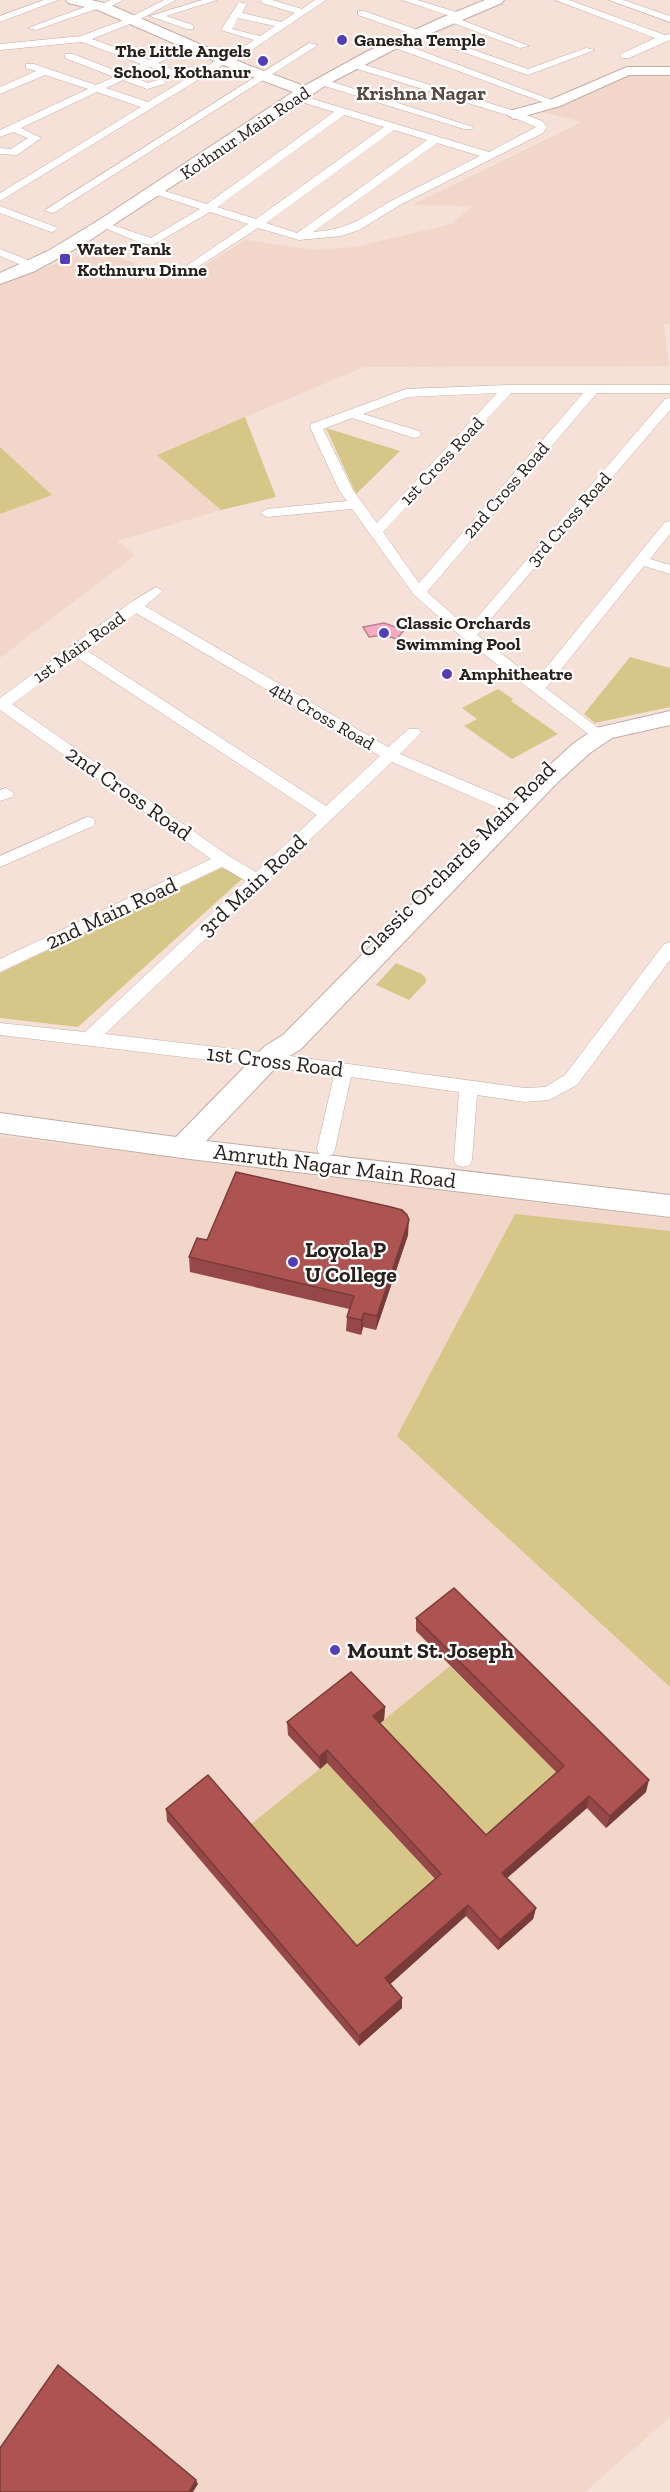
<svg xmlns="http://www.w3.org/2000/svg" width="670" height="2492" viewBox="0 0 670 2492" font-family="'Zilla Slab',serif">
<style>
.built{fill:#f2d6c9}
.green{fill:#d6c687}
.water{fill:#f6abc3;stroke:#b88191;stroke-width:1.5}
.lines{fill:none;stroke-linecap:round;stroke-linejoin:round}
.street-casing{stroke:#c0ada5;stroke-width:1}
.secondary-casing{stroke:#c0ada5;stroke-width:2}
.street{fill:#fff;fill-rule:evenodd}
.secondary{fill:#fff;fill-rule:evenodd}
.wall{fill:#954847}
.shaded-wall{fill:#793b39}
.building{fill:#ad5452;stroke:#793b39;stroke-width:1.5}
.poi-dot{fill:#543eb5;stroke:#fff;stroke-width:2}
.labels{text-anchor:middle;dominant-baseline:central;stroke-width:4.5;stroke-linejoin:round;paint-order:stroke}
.far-poi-label{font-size:18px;font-weight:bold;fill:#27201d;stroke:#fff;text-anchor:start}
.far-street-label{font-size:18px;fill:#27201d;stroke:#fff}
.far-neighbourhood-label{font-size:20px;font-weight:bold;fill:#5a4a42;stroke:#fff}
.street-label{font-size:22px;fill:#27201d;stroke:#fff}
.poi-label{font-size:22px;font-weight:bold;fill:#27201d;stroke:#fff;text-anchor:start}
</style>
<rect width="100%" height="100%" fill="#f5e1d8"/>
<path class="built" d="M 637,71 L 670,73 L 670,324 L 664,325 L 669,366 L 364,367 L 158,454 L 221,510 L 117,541 L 135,555 L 0,658 L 0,514 L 52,495 L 0,447 L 0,284 L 99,248 L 173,280 L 200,268 L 246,240 L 313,250 L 355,247 L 452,224 L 472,206 L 412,205 L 582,122 L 542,112 Z
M 0,1136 L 670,1219 L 670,2417 L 585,2492 L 0,2492 Z"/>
<path class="green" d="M 245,417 L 276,497 L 221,510 L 157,455 Z
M 326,428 L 400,451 L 356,494 Z
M 0,447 L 52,495 L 0,514 Z
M 630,657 L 670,668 L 670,707 L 595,723 L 584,714 Z
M 498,689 L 513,699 L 511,701 L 558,734 L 512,759 L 464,726 L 477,719 L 462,708 Z
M 224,867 L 243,878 L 78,1027 L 0,1018 L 0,973 Z
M 396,963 L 422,974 L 426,979 L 426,982 L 409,1000 L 376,985 Z
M 515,1214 L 670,1231 L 670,1687 L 397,1436 Z
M 450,1666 L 562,1778 L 484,1846 L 373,1729 Z
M 327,1763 L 440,1885 L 357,1957 L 245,1829 Z"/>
<path class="water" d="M 384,623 L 404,630 L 397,639 L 383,635 L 369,637 L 363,627 Z"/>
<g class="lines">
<g class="street-casing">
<path id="street" d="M 44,0 L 58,0 L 0,22 L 0,16 Z
M 110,0 L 123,0 L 106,9 L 99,8 L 36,30 L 28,28 L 93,4 L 100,5 Z
M 164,0 L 176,0 L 135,22 L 92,39 L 149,60 L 185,43 L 193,43 L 193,47 L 158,63 L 187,76 L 182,79 L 150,67 L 131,76 L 148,83 L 161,79 L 166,82 L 165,84 L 147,89 L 123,80 L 106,88 L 148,102 L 220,58 L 227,58 L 254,40 L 221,30 L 239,2 L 247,4 L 242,13 L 281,22 L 295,13 L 262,3 L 261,0 L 272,0 L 302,9 L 315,0 L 326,0 L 231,64 L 224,64 L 0,201 L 0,193 L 141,107 L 97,92 L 21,128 L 41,138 L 17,155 L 0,154 L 0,148 L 11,149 L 28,138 L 13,132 L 0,137 L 0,130 L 88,89 L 45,75 L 0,94 L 0,87 L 36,71 L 26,68 L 26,64 L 34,64 L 96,85 L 114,77 L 65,58 L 65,54 L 73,54 L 122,73 L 141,64 L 82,42 L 0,50 L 0,44 L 81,36 L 129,18 ZM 238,18 L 275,26 L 260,36 L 232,29 Z
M 202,0 L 217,0 L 166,16 L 193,25 L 193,29 L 187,29 L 150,16 Z
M 402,0 L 417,0 L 463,14 L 463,18 L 459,19 L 529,46 L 520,48 L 448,21 L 446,19 L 450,16 Z
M 555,0 L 569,0 L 665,35 L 670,34 L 670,40 L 629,58 L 621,58 L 621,54 L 655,38 Z
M 609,0 L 623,0 L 670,16 L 670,22 Z
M 358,11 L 364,11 L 528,69 L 586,48 L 595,50 L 528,75 L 358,15 Z
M 390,42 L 398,42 L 560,103 L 551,105 L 390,46 Z
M 309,43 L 318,45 L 55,212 L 51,213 L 45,210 Z
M 355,62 L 518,112 L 542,121 L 547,127 L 543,133 L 400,205 L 359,230 L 341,236 L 299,240 L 258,228 L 190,272 L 186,270 L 186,266 L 248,224 L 210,212 L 153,245 L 141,243 L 97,225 L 103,222 L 151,238 L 200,209 L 154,194 L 152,192 L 158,189 L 207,204 L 334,112 L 292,99 L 291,97 L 296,94 L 489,152 L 536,127 L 510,116 L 351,67 L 351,63 ZM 344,115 L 384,127 L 256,219 L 217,207 ZM 394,130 L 427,140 L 297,233 L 266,223 ZM 437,143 L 480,156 C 451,171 421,185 393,200 C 360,218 352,229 313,232 Z
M 318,80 L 326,80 L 473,127 L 472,129 L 464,129 L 318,84 Z
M 0,206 L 56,227 L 58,229 L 52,232 L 48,231 L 0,213 Z
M 0,249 L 38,264 L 40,266 L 34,270 L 0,256 Z
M 508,385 L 670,385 L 670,393 L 597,393 L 427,592 L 468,628 L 665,399 L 670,398 L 670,410 L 477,635 L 536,680 L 665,522 L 670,521 L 670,534 L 650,559 L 670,565 L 670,574 L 644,566 L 546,688 L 605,733 L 608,736 L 605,739 L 595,739 L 464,639 L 414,595 L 352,509 L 267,517 L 260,513 L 267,509 L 347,501 L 339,490 L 310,427 L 311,424 L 406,389 ZM 497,393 L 377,523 L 353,490 L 323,429 L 352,418 L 414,438 L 419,437 L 421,434 L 419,431 L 363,414 L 408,397 ZM 511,393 L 583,393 L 419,583 L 383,532 Z
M 156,587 L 163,591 L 145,606 L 388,747 L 409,729 L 419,729 L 422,732 L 400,754 L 524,806 L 526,810 L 518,815 L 512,814 L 392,762 L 105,1034 L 268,1053 L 525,1088 L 545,1087 L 565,1075 L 664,944 L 670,942 L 670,960 L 577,1085 L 549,1100 L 525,1102 L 477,1095 L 472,1160 L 470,1165 L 463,1167 L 456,1165 L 454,1160 L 459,1092 L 351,1077 L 335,1149 L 333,1154 L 326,1156 L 319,1154 L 317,1149 L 334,1075 L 0,1035 L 0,1023 L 85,1032 L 246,881 L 222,867 L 0,972 L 0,959 L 211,859 L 0,710 L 0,698 L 130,603 ZM 136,613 L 380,756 L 326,806 L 86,650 ZM 76,657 L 317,815 L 256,872 L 229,856 L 12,704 Z
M 6,788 L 14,793 L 12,797 L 0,801 L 0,790 Z
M 87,817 L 93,818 L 95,822 L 93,826 L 0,867 L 0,856 Z"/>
</g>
<g class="secondary-casing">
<path id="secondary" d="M 66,0 L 91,0 L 108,4 L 245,64 L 304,86 L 366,52 L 441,18 L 485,0 L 504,0 L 502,3 L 401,46 L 328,84 L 84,244 L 35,271 L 0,284 L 0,273 L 48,251 L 99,220 L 293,92 L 235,70 L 98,10 L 68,3 Z
M 627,67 L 670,67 L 670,75 L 629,75 L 560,106 L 514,119 L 506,114 L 509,111 L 550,100 Z
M 670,711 L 670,725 L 612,738 L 590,753 L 557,783 L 301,1049 L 283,1060 L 206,1141 L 670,1195 L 670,1217 L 182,1158 L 0,1133 L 0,1113 L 176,1137 L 265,1046 L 283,1035 L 541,773 L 574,743 L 596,728 Z"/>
</g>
<use href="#street" class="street"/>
<use href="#secondary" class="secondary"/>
</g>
<path class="wall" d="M 408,1235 L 376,1330 L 363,1327 L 361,1335 L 346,1331 L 347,1317 L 349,1309 L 190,1272 L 189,1257 L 207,1240 Z
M 416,1618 L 646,1792 L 606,1828 L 587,1808 L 507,1878 L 536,1908 L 533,1919 L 498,1950 L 466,1916 L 390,1984 L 402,1998 L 402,2008 L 359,2046 L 167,1821 L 166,1809 L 357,1946 L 435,1879 L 327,1763 L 320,1769 L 288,1735 L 287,1722 L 385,1707 L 384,1720 L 380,1723 L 486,1835 L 557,1773 L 416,1631 Z"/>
<path class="shaded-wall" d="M 409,1220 L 408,1235 L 376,1330 L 377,1316 Z
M 364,1313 L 363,1327 L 361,1335 L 361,1320 Z
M 385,1707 L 384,1720 L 373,1729 L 373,1716 Z
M 327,1750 L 327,1763 L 320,1769 L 319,1757 Z
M 649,1780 L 646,1792 L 606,1828 L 610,1816 Z
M 589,1796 L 587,1808 L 500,1884 L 502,1873 Z
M 468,1905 L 466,1916 L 385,1989 L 385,1978 Z
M 536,1908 L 533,1919 L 498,1950 L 500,1940 Z
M 402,1998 L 402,2008 L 359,2046 L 359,2036 Z
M 196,2480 L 198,2484 L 193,2492 L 189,2492 Z"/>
<path class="building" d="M 236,1172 L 391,1207 L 402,1210 L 407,1215 L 409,1220 L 377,1316 L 364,1313 L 361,1320 L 347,1317 L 354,1296 L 189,1257 L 197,1238 L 207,1240 Z
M 454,1588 L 649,1780 L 610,1816 L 589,1796 L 502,1873 L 536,1908 L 500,1940 L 468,1905 L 385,1978 L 402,1998 L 359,2036 L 166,1809 L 208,1775 L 357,1946 L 441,1874 L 327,1750 L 319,1757 L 287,1722 L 351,1672 L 385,1707 L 373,1716 L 486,1835 L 564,1766 L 416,1618 Z
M 58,2365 L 196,2480 L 189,2492 L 0,2492 L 0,2448 Z"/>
<g class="poi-dot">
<circle cx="342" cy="40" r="6"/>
<circle cx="263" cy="61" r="6"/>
<rect x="59" y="253" width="12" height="12" rx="3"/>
<circle cx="384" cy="633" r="6"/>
<circle cx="447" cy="674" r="6"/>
<circle cx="293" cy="1262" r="6"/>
<circle cx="335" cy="1650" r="6"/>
</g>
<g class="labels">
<g class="far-poi-label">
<text x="354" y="40">Ganesha Temple</text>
<text x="251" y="51" text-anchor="end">The Little Angels<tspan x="251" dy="21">School, Kothanur</tspan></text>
<text x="77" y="249">Water Tank<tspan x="77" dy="21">Kothnuru Dinne</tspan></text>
<text x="396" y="623">Classic Orchards<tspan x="396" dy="21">Swimming Pool</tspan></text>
<text x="459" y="674">Amphitheatre</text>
</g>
<g class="far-street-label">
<text transform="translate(245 133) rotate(-34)">Kothnur Main Road</text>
<text transform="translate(442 461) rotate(-47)">1st Cross Road</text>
<text transform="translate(506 490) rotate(-49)">2nd Cross Road</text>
<text transform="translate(569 519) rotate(-49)">3rd Cross Road</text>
<text transform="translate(79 647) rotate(-36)">1st Main Road</text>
<text transform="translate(322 716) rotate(30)">4th Cross Road</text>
</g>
<g class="far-neighbourhood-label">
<text x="421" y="93">Krishna Nagar</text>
</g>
<g class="street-label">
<text transform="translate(129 793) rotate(35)">2nd Cross Road</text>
<text transform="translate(457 859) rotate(-45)">Classic Orchards Main Road</text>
<text transform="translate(252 885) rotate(-43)">3rd Main Road</text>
<text transform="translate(111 913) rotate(-25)">2nd Main Road</text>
<text transform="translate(275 1061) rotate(7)">1st Cross Road</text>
<text transform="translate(335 1166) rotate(7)">Amruth Nagar Main Road</text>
</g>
<g class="poi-label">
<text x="305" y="1249">Loyola P<tspan x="305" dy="25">U College</tspan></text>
<text x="347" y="1650">Mount St. Joseph</text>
</g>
</g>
</svg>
